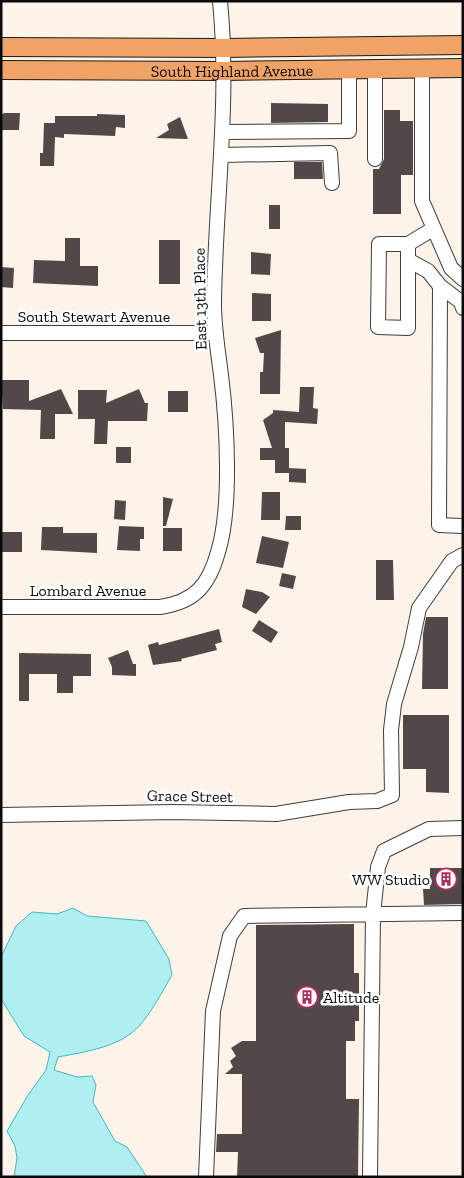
<svg xmlns="http://www.w3.org/2000/svg" width="464" height="1178" viewBox="0 0 464 1178" font-family="'Zilla Slab',serif">
<style>
.water{fill:#b1eef2;stroke:#3cb9c4}
.building{fill:#524847}
.lines{fill:none;stroke-linecap:round;stroke-linejoin:round}
.minor-casing{stroke:#3d3d3d;stroke-width:16}
.major-casing{stroke:#1b1b1b;stroke-width:20}
.minor{stroke:#fff;stroke-width:14}
.major{stroke:#f0a366;stroke-width:18}
.labels{text-anchor:middle;dominant-baseline:central;stroke-width:5;stroke-linejoin:round;paint-order:stroke}
.street-label{font-size:16px;fill:#0a0a0a;stroke:#fff}
.poi-label{font-size:16px;fill:#0a0a0a;stroke:#fff;text-anchor:end}
</style>
<rect width="100%" height="100%" fill="#fef3e9"/>
<path class="water" d="M 73,908 L 87,916 L 146,921 L 169,959 L 172,975 C 162,992 153,1010 140,1025 C 121,1047 85,1052 58,1057 L 54,1070 L 77,1077 L 92,1076 L 96,1085 L 93,1102 L 115,1141 L 127,1147 L 147,1177 L 14,1177 L 17,1158 L 15,1146 L 7,1131 L 28,1095 L 46,1070 L 50,1052 L 24,1036 L 1,999 L 1,957 L 16,926 L 32,912 L 57,914 Z"/>
<path class="building" d="M 271,103 L 328,104 L 328,122 L 271,123 Z
M 384,110 L 400,110 L 400,121 L 413,121 L 413,175 L 401,175 L 401,214 L 373,214 L 373,169 L 379,169 L 384,159 Z
M 4,113 L 20,113 L 19,130 L 1,130 L 1,115 Z
M 97,114 L 125,115 L 125,128 L 116,127 L 115,136 L 64,134 L 64,138 L 55,137 L 54,166 L 40,166 L 40,153 L 43,153 L 44,123 L 55,123 L 55,116 L 97,116 Z
M 180,117 L 188,139 L 156,138 L 169,130 L 167,124 Z
M 294,162 L 322,162 L 323,179 L 294,179 Z
M 269,205 L 280,205 L 280,229 L 269,229 Z
M 65,238 L 80,238 L 80,266 L 98,266 L 98,286 L 33,283 L 34,260 L 65,261 Z
M 159,240 L 180,240 L 180,284 L 159,284 Z
M 251,252 L 271,254 L 270,275 L 251,274 Z
M 1,267 L 14,268 L 13,288 L 1,287 Z
M 252,293 L 271,294 L 271,321 L 252,321 Z
M 281,330 L 280,394 L 260,394 L 260,372 L 263,372 L 264,353 L 260,353 L 255,338 Z
M 1,380 L 29,380 L 29,401 L 61,389 L 73,414 L 55,414 L 55,439 L 40,439 L 41,410 L 3,409 Z
M 300,387 L 314,387 L 313,408 L 318,409 L 317,424 L 285,422 L 285,448 L 289,448 L 289,473 L 275,473 L 275,460 L 260,460 L 260,448 L 272,448 L 263,420 L 273,413 L 273,410 L 299,412 Z
M 139,389 L 145,403 L 148,403 L 147,421 L 108,421 L 107,444 L 94,444 L 95,419 L 78,419 L 78,390 L 107,390 L 106,403 Z
M 168,391 L 188,391 L 188,412 L 168,412 Z
M 116,447 L 131,447 L 131,463 L 116,463 Z
M 289,468 L 306,469 L 306,483 L 289,482 Z
M 262,492 L 280,492 L 280,520 L 261,520 Z
M 163,497 L 173,499 L 166,526 L 163,526 Z
M 115,500 L 126,501 L 125,520 L 114,519 Z
M 286,516 L 301,516 L 301,530 L 285,530 Z
M 119,526 L 144,527 L 144,539 L 140,539 L 140,551 L 117,550 Z
M 42,527 L 63,527 L 63,533 L 97,533 L 97,553 L 41,550 Z
M 163,528 L 182,528 L 182,551 L 163,551 Z
M 1,532 L 22,532 L 22,552 L 1,552 Z
M 262,536 L 289,542 L 283,568 L 256,563 Z
M 376,560 L 393,560 L 394,600 L 376,600 Z
M 282,573 L 296,576 L 293,589 L 279,586 Z
M 246,589 L 262,592 L 270,597 L 256,614 L 242,607 Z
M 426,617 L 448,617 L 448,689 L 422,689 L 423,634 Z
M 259,620 L 278,632 L 271,643 L 252,631 Z
M 219,629 L 222,642 L 215,644 L 217,650 L 181,659 L 182,661 L 153,665 L 148,645 L 158,642 L 159,645 Z
M 128,650 L 133,664 L 136,664 L 136,676 L 112,675 L 112,667 L 108,658 Z
M 19,653 L 91,654 L 91,676 L 73,676 L 73,693 L 57,693 L 57,674 L 29,674 L 29,701 L 19,701 Z
M 403,715 L 449,715 L 449,793 L 426,792 L 426,769 L 403,769 Z
M 430,868 L 463,868 L 463,904 L 424,905 L 423,889 L 430,889 Z
M 354,924 L 354,973 L 359,973 L 359,1021 L 355,1021 L 355,1041 L 346,1041 L 346,1099 L 359,1099 L 358,1177 L 237,1177 L 238,1152 L 216,1152 L 217,1134 L 242,1134 L 242,1074 L 225,1074 L 233,1067 L 230,1061 L 236,1056 L 231,1048 L 242,1041 L 256,1041 L 256,925 Z"/>
<g class="lines">
<g class="minor-casing">
<path id="minor" d="M 422,68 L 422,201 L 451,268 L 463,279
M 375,69 L 375,159
M 222,132 L 349,131 L 349,69
M 222,155 L 330,153 L 332,183
M 408,244 L 408,328 L 378,327 L 379,244 L 408,244 L 433,229
M 408,260 L 428,271 L 440,286 L 461,302 L 463,308
M 440,286 L 439,525 L 463,526
M 1,333 L 216,333
M 1,607 L 160,607 C 195,602 209,585 218,552 C 232,507 227,423 221,375 C 218,351 214,328 214,304 C 215,203 230,102 220,1
M 1,815 L 172,812 L 276,814 L 349,802 L 377,801 L 392,795 L 391,730 L 394,704 L 411,647 L 419,608 L 452,561 L 463,555
M 206,1177 L 213,1011 L 230,936 L 244,916 L 463,913
M 370,1177 L 373,914 L 378,867 L 384,851 L 429,829 L 463,828"/>
</g>
<g class="major-casing">
<g id="major">
<path d="M 1,47 L 223,48 L 463,45"/>
<path id="s1" d="M 1,70 L 224,71 L 463,68"/>
</g>
</g>
<use href="#minor" class="minor"/>
<use href="#major" class="major"/>
</g>
<defs>
<g id="building-ring" transform="scale(1.125)"><circle r="9.5" fill="#fff" stroke="#b12c5c" stroke-width="1.5"/><path d="M-4-6H4V6H1V3H-1V6H-4ZM-2.5-4.3h1.7v1.8h-1.7ZM.8-4.3h1.7v1.8H.8ZM-2.5-1h1.7V.8h-1.7ZM.8-1h1.7V.8H.8Z" fill="#b12c5c"/></g>
</defs>
<g fill-rule="evenodd">
<use href="#building-ring" x="446" y="879"/>
<use href="#building-ring" x="307" y="997"/>
</g>
<g class="labels">
<g class="street-label">
<text stroke="none"><textPath href="#s1" startOffset="231">South Highland Avenue</textPath></text>
<text transform="translate(200 299) rotate(-91)">East 13th Place</text>
<text x="94" y="316">South Stewart Avenue</text>
<text x="88" y="590">Lombard Avenue</text>
<text transform="translate(190 796) rotate(1)">Grace Street</text>
</g>
<g class="poi-label">
<text x="430" y="879">WW Studio</text>
<text x="323" y="997" text-anchor="start">Altitude</text>
</g>
</g>
<rect width="464" height="1178" fill="none" stroke="#0a0a0a" stroke-width="5"/>
</svg>
